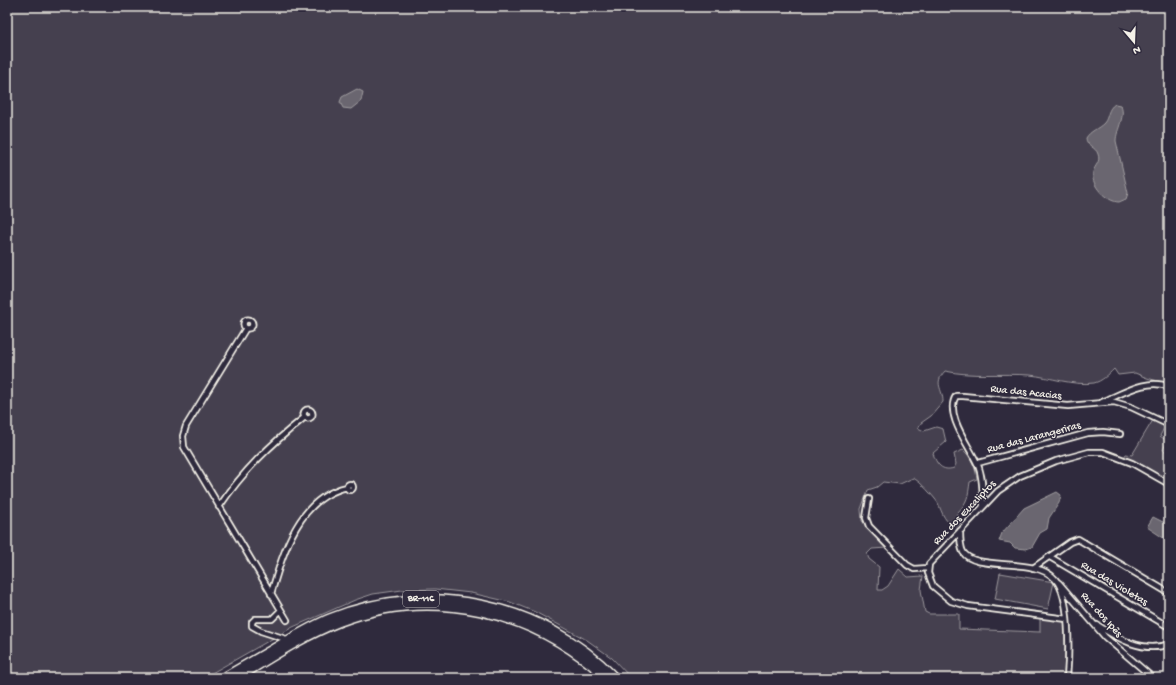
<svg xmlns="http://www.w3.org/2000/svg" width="1176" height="685" viewBox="0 0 1176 685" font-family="'Gochi Hand',sans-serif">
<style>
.green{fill:#454050;stroke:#9c989c}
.water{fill:#6a6670;stroke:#a19ea0}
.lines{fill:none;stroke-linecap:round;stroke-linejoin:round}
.minor-casing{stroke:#f4f1e8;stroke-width:8}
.motorway-casing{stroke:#f4f1e8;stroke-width:11}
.minor{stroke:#2f2a3d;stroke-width:4.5}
.motorway{stroke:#2f2a3d;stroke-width:8}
.labels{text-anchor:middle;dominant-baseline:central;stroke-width:3;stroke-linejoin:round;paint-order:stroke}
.shield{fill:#2f2a3d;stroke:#b9b5b5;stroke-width:1}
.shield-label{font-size:10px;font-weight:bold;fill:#f4f1e8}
.street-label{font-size:11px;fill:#f4f1e8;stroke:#2f2a3d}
</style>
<rect width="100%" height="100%" fill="#2f2a3d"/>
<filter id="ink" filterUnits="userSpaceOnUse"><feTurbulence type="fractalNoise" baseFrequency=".025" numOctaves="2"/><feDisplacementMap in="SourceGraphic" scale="8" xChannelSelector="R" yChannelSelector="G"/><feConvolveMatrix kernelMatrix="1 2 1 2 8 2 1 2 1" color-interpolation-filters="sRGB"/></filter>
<g filter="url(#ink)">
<path class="green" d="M 7,7 L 1169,7 L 1169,384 L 1147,378 L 1135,373 L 1118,375 L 1114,369 C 1108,375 1102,381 1094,383 C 1073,386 1050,377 1030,375 C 1001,373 972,377 945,371 C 933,384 943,388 943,402 L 931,416 L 921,423 L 918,428 L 924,431 L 936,427 L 943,429 L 946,442 L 933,453 C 936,464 942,472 954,468 L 956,464 L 954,454 L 963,450 C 971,456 976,469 977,479 L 970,482 C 968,496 968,502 957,513 L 961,523 L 957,526 C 945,525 942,512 938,503 C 934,497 920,481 913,478 L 900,484 L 883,482 L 877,487 L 868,490 L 861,509 L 862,521 L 887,548 L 872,549 L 867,554 L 869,559 L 879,567 L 878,590 L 882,590 L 888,586 L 899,569 L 908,577 L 923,576 L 921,590 L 925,612 L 929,614 L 959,614 L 959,629 L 1040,632 L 1040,618 L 1065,622 L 1065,678 L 631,678 L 612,658 L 587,640 L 535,612 L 510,602 L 471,593 L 435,589 L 402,590 L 373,594 L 355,600 L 293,627 L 203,678 L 7,678 Z
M 1153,420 L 1165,426 L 1160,436 L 1167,441 L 1163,450 L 1169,453 L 1169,482 L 1124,457 L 1126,454 L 1132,455 Z
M 1000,573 L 1054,582 L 1048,609 L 995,599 Z"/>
<path class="water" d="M 357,89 L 363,92 L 361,101 L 351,109 L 343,108 L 340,102 L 342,97 Z
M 1115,104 L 1120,105 C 1127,114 1116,130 1116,141 L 1128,193 L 1126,199 L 1119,202 C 1107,202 1090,185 1093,172 C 1095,165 1101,162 1098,154 C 1096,147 1086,146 1086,138 C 1090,131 1098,129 1104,123 C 1109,117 1107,109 1115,104 Z
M 1057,492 L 1061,495 L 1059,503 L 1049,518 L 1047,529 L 1040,533 L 1032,547 L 1026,549 L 1015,548 L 1010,543 L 999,541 L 1002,533 L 1024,508 Z
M 1153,517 L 1169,525 L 1168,541 L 1147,527 Z"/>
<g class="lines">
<g class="minor-casing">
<path id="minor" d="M243.5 324a4.5 4.5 0 1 1 9 0a4.5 4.5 0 1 1-9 0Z
M 246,328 L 186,426 L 183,436 L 184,447 L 287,620
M 1102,402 C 1122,394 1148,377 1169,387
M303.5 414a4.5 4.5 0 1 1 9 0a4.5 4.5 0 1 1-9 0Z
M 978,463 L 1088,433 L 1103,432 L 1120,434
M347 487a3 3 0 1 1 6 0a3 3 0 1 1-6 0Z
M 869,499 L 866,518 L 869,526 L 907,565 L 914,569 L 928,568
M 983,506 C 983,493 983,480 979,468 C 974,452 943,415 956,396 L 963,396 L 1068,406 L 1114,402 L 1131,407 L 1169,425
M 219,507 C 243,471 271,444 305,417
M 960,531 C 960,537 960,546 963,552 C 975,572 1035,556 1055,579 C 1071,596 1069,655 1067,678
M 1050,557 L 1169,627
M 1033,568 L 1070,542 L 1078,539 L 1169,593
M 1059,583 L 1105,637 L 1153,678
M 271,594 C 283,553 298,498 347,487
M 281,610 L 272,619 L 255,619 L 252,622 L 252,626 L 261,631 L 289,640
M 1067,619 L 968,606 L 951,601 L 933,586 L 928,573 L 929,564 L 998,491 L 1020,476 L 1056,461 L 1089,452 L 1103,452 L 1132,463 L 1169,484
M 1097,625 C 1117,638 1144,654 1169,644"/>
</g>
<g class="motorway-casing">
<path id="motorway" d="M 223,678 C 240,668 256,659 273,649 C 292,638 311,626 331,618 C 428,579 543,602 615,678
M 237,678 C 270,658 303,636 339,622 C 433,586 534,611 607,678"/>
</g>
<use href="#minor" class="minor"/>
<use href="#motorway" class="motorway"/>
</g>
</g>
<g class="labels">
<rect class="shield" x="403" y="591" width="36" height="16" rx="3"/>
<g class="shield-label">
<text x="421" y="599">BR-116</text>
</g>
<g class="street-label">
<text transform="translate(1026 393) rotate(6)">Rua das Acacias</text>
<text transform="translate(1034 438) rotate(-15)">Rua das Larangeriras</text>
<text transform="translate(965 513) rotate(-46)">Rua dos Eucaliptos</text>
<text transform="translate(1114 584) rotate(31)">Rua das Violetas</text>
<text transform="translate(1101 615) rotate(48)">Rua dos Ipês</text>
</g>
</g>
<rect width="1176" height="685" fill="none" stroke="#2f2a3d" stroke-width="24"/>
<rect x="12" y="12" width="1152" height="661" fill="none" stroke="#f4f1e8" stroke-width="1.5" filter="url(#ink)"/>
<g transform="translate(1134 42) rotate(161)" stroke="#2f2a3d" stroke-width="3" paint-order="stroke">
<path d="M0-3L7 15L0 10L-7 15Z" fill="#f4f1e8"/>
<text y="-6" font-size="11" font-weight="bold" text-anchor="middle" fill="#f4f1e8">N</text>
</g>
</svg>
